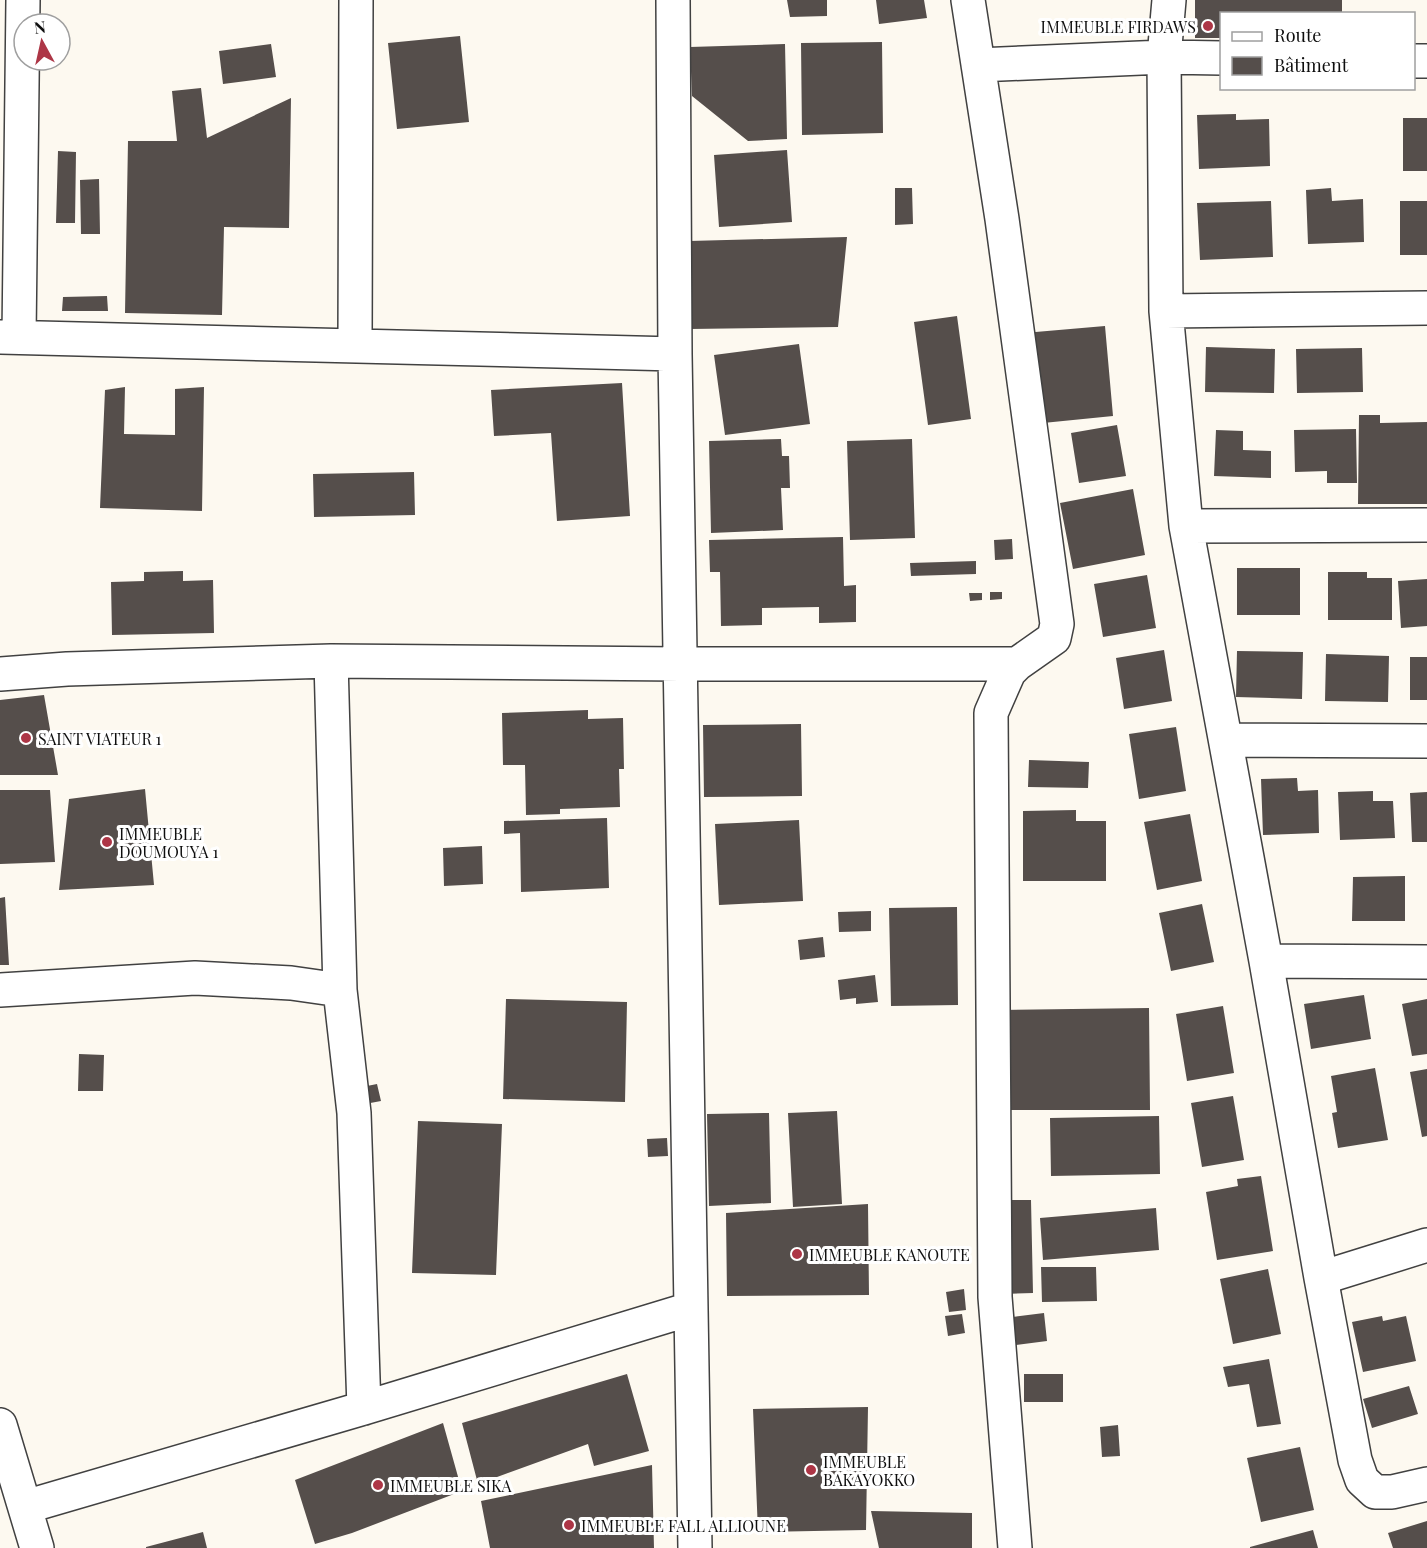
<svg xmlns="http://www.w3.org/2000/svg" width="1427" height="1548" viewBox="0 0 1427 1548" font-family="'Playfair Display',serif">
<style>
.building{fill:#554e4b}
.lines{fill:none;stroke-linecap:round;stroke-linejoin:round}
.street-casing{stroke:#414141;stroke-width:36}
.street{stroke:#fff;stroke-width:33}
.poi-dot{fill:#ad3646;stroke:#fff;stroke-width:2}
.labels{text-anchor:middle;dominant-baseline:central;stroke-width:6;stroke-linejoin:round;paint-order:stroke}
.poi-label{font-size:16px;fill:#0e0e0e;stroke:#fff;text-anchor:start}
</style>
<rect width="100%" height="100%" fill="#fdf9f0"/>
<path class="building" d="M 787,0 L 827,0 L 827,16 L 790,17 Z
M 876,0 L 924,0 L 927,18 L 879,24 Z
M 1195,0 L 1342,0 L 1342,14 L 1222,14 L 1222,38 L 1195,38 Z
M 460,36 L 469,122 L 397,129 L 388,43 Z
M 882,42 L 883,133 L 802,135 L 801,43 Z
M 271,44 L 276,77 L 223,84 L 219,51 Z
M 785,44 L 787,139 L 748,141 L 692,96 L 690,47 Z
M 201,88 L 207,138 L 291,98 L 289,228 L 224,227 L 222,315 L 125,313 L 128,141 L 177,141 L 172,91 Z
M 1236,114 L 1236,120 L 1269,119 L 1270,166 L 1199,169 L 1197,115 Z
M 1403,118 L 1427,118 L 1427,171 L 1403,171 Z
M 787,150 L 792,222 L 719,227 L 714,155 Z
M 58,151 L 76,152 L 75,223 L 56,223 Z
M 99,179 L 100,234 L 81,234 L 80,180 Z
M 895,188 L 912,188 L 913,224 L 895,225 Z
M 1331,188 L 1332,201 L 1363,199 L 1364,242 L 1308,244 L 1306,190 Z
M 1271,201 L 1273,257 L 1200,260 L 1197,203 Z
M 1400,201 L 1427,201 L 1427,255 L 1400,255 Z
M 847,237 L 838,327 L 690,329 L 689,241 Z
M 107,296 L 108,311 L 62,311 L 63,297 Z
M 957,316 L 971,419 L 928,425 L 914,322 Z
M 1105,326 L 1113,416 L 1033,424 L 1024,333 Z
M 799,344 L 810,424 L 725,435 L 714,355 Z
M 1206,347 L 1275,349 L 1274,393 L 1205,392 Z
M 1362,348 L 1363,392 L 1297,393 L 1296,349 Z
M 622,383 L 630,516 L 557,521 L 551,433 L 494,436 L 491,390 Z
M 125,387 L 124,434 L 175,435 L 175,389 L 204,387 L 202,511 L 100,508 L 105,390 Z
M 1359,415 L 1380,415 L 1380,423 L 1427,422 L 1427,504 L 1358,504 Z
M 1117,425 L 1126,476 L 1079,483 L 1071,433 Z
M 1356,429 L 1357,483 L 1327,483 L 1327,471 L 1295,472 L 1294,430 Z
M 1216,430 L 1243,431 L 1243,450 L 1271,451 L 1271,478 L 1214,476 Z
M 781,439 L 782,456 L 789,456 L 790,488 L 781,488 L 783,530 L 711,533 L 709,441 Z
M 912,439 L 915,538 L 850,540 L 847,441 Z
M 414,472 L 415,515 L 314,517 L 313,474 Z
M 1133,489 L 1145,555 L 1073,569 L 1060,503 Z
M 843,537 L 844,586 L 856,585 L 856,622 L 819,623 L 819,607 L 762,608 L 762,625 L 721,626 L 720,572 L 710,572 L 709,540 Z
M 1012,539 L 1013,559 L 995,560 L 994,540 Z
M 976,561 L 976,574 L 911,576 L 910,563 Z
M 1237,568 L 1300,568 L 1300,615 L 1237,615 Z
M 183,571 L 183,581 L 213,580 L 214,633 L 112,635 L 111,582 L 144,581 L 144,572 Z
M 1328,572 L 1367,572 L 1367,578 L 1392,578 L 1392,620 L 1328,620 Z
M 1147,575 L 1156,628 L 1103,637 L 1094,584 Z
M 1427,579 L 1427,626 L 1401,628 L 1398,581 Z
M 990,592 L 1002,592 L 1002,599 L 990,600 Z
M 969,593 L 982,593 L 982,600 L 970,601 Z
M 1164,650 L 1172,701 L 1124,709 L 1116,658 Z
M 1237,651 L 1303,652 L 1302,699 L 1236,697 Z
M 1326,654 L 1389,656 L 1388,702 L 1325,701 Z
M 1410,657 L 1427,657 L 1427,700 L 1410,700 Z
M 44,695 L 58,775 L 0,775 L 0,700 Z
M 588,710 L 588,719 L 623,718 L 624,769 L 619,769 L 620,807 L 560,809 L 560,814 L 526,815 L 525,765 L 503,765 L 502,713 Z
M 801,724 L 802,796 L 704,797 L 703,725 Z
M 1176,727 L 1186,791 L 1139,799 L 1129,734 Z
M 1029,760 L 1089,762 L 1088,788 L 1028,787 Z
M 1297,778 L 1298,791 L 1318,790 L 1319,833 L 1263,835 L 1261,779 Z
M 145,789 L 154,885 L 59,890 L 69,799 Z
M 0,790 L 50,790 L 55,862 L 0,864 Z
M 1373,791 L 1373,801 L 1393,801 L 1395,838 L 1340,840 L 1338,792 Z
M 1427,792 L 1427,842 L 1412,842 L 1410,793 Z
M 1076,810 L 1076,821 L 1106,821 L 1106,881 L 1023,881 L 1023,811 Z
M 1190,814 L 1202,881 L 1157,890 L 1144,822 Z
M 607,818 L 609,888 L 521,892 L 520,833 L 504,834 L 504,821 Z
M 799,820 L 803,901 L 719,905 L 715,824 Z
M 482,846 L 483,884 L 444,886 L 443,848 Z
M 1405,876 L 1405,921 L 1352,921 L 1353,877 Z
M 5,897 L 9,965 L 0,965 L 0,898 Z
M 1202,904 L 1214,962 L 1171,971 L 1159,913 Z
M 957,907 L 958,1005 L 891,1006 L 889,908 Z
M 871,911 L 871,931 L 839,932 L 838,912 Z
M 823,937 L 825,957 L 800,960 L 798,940 Z
M 875,975 L 878,1002 L 856,1004 L 856,998 L 840,1000 L 838,980 Z
M 1364,995 L 1371,1039 L 1311,1049 L 1304,1004 Z
M 506,999 L 627,1002 L 625,1102 L 503,1099 Z
M 1427,999 L 1427,1054 L 1412,1056 L 1402,1004 Z
M 1223,1006 L 1234,1073 L 1187,1081 L 1176,1014 Z
M 1149,1008 L 1150,1110 L 1010,1110 L 999,1010 Z
M 79,1054 L 104,1055 L 103,1091 L 78,1091 Z
M 1375,1068 L 1388,1140 L 1338,1148 L 1332,1113 L 1337,1112 L 1331,1076 Z
M 1427,1069 L 1427,1136 L 1422,1137 L 1410,1072 Z
M 377,1084 L 381,1101 L 365,1104 L 362,1087 Z
M 1233,1096 L 1244,1160 L 1202,1167 L 1191,1103 Z
M 837,1111 L 842,1204 L 793,1207 L 788,1113 Z
M 769,1113 L 771,1203 L 709,1206 L 707,1114 Z
M 1159,1116 L 1160,1174 L 1051,1176 L 1050,1118 Z
M 418,1121 L 502,1124 L 496,1275 L 412,1273 Z
M 667,1138 L 668,1156 L 648,1157 L 647,1139 Z
M 1261,1176 L 1273,1251 L 1217,1260 L 1206,1192 L 1238,1186 L 1237,1179 Z
M 1001,1200 L 1031,1200 L 1033,1293 L 1003,1294 Z
M 868,1204 L 869,1295 L 727,1296 L 726,1213 Z
M 1156,1208 L 1159,1250 L 1043,1260 L 1040,1218 Z
M 1041,1267 L 1096,1267 L 1097,1301 L 1042,1302 Z
M 1268,1269 L 1281,1334 L 1233,1344 L 1220,1279 Z
M 964,1289 L 966,1310 L 949,1312 L 946,1292 Z
M 1044,1313 L 1047,1341 L 1016,1345 L 1013,1317 Z
M 962,1314 L 965,1333 L 948,1336 L 945,1316 Z
M 1382,1316 L 1383,1321 L 1406,1316 L 1416,1361 L 1363,1372 L 1352,1322 Z
M 1269,1359 L 1281,1424 L 1257,1427 L 1249,1384 L 1228,1387 L 1223,1367 Z
M 627,1374 L 649,1451 L 594,1466 L 588,1444 L 478,1484 L 462,1423 Z
M 1024,1374 L 1063,1374 L 1063,1402 L 1024,1402 Z
M 1409,1386 L 1418,1414 L 1372,1428 L 1363,1399 Z
M 868,1407 L 866,1530 L 758,1532 L 753,1409 Z
M 443,1423 L 462,1491 L 352,1533 L 315,1544 L 295,1480 Z
M 1118,1425 L 1120,1456 L 1102,1457 L 1100,1427 Z
M 1300,1447 L 1314,1510 L 1261,1522 L 1247,1458 Z
M 652,1465 L 654,1548 L 490,1548 L 481,1501 Z
M 871,1511 L 972,1513 L 972,1548 L 879,1548 Z
M 1427,1521 L 1427,1548 L 1393,1548 L 1388,1533 Z
M 1313,1530 L 1318,1548 L 1250,1548 L 1250,1547 Z
M 203,1532 L 207,1548 L 146,1548 L 146,1547 Z"/>
<g class="lines">
<g class="street-casing">
<path id="street" d="M 673,0 L 675,354 L 695,1548
M 968,0 L 1002,219 L 1057,624 L 1054,638 L 1017,664 L 1009,672 L 991,713 L 995,1297 L 1015,1548
M 1169,0 L 1164,57 L 1166,311 L 1186,526 L 1266,961 L 1321,1278 L 1355,1460 L 1362,1480 L 1375,1492 L 1392,1492 L 1427,1484
M 1414,61 L 1427,61
M 978,65 L 1164,57 L 1222,58
M 1166,311 L 1427,308
M 0,337 L 675,354
M 19,337 L 23,0
M 355,346 L 356,0
M 1186,526 L 1427,525
M 331,661 L 340,990 L 354,1113 L 364,1408
M 0,674 L 67,669 L 331,661 L 680,664 L 1017,664
M 1226,740 L 1427,741
M 1266,961 L 1427,962
M 0,990 L 195,978 L 291,983 L 340,990
M 1321,1278 L 1427,1245
M 0,1425 L 37,1548
M 25,1507 L 364,1408 L 690,1309"/>
</g>
<use href="#street" class="street"/>
</g>
<g class="poi-dot">
<circle cx="1208" cy="26" r="6"/>
<circle cx="26" cy="738" r="6"/>
<circle cx="107" cy="842" r="6"/>
<circle cx="797" cy="1254" r="6"/>
<circle cx="811" cy="1470" r="6"/>
<circle cx="378" cy="1485" r="6"/>
<circle cx="569" cy="1525" r="6"/>
</g>
<g class="labels">
<g class="poi-label">
<text x="1196" y="26" text-anchor="end">IMMEUBLE FIRDAWS</text>
<text x="38" y="738">SAINT VIATEUR 1</text>
<text x="119" y="833">IMMEUBLE<tspan x="119" dy="18">DOUMOUYA 1</tspan></text>
<text x="809" y="1254">IMMEUBLE KANOUTE</text>
<text x="823" y="1461">IMMEUBLE<tspan x="823" dy="18">BAKAYOKKO</tspan></text>
<text x="390" y="1485">IMMEUBLE SIKA</text>
<text x="581" y="1525">IMMEUBLE FALL ALLIOUNE</text>
</g>
</g>
<rect x="1220" y="12" width="195" height="78" fill="#ffffff" stroke="#9f9f9f" stroke-width="1.5"/>
<rect x="1232" y="32" width="30" height="9" fill="#ffffff" stroke="#9f9f9f" stroke-width="1.5"/>
<text x="1274" y="42" font-size="18" fill="#0e0e0e">Route</text>
<rect x="1232" y="57" width="30" height="18" fill="#554e4b" stroke="#9f9f9f" stroke-width="1.5"/>
<text x="1274" y="72" font-size="18" fill="#0e0e0e">Bâtiment</text>
<g transform="translate(42 42) rotate(352)"><circle r="28" fill="#ffffff" stroke="#9f9f9f" stroke-width="1.5"/>
<path d="M0-4.5L10 22L0 15L-10 22Z" fill="#ad3646"/>
<text y="-9" font-size="16" font-weight="bold" text-anchor="middle" fill="#0e0e0e">N</text>
</g>
</svg>
